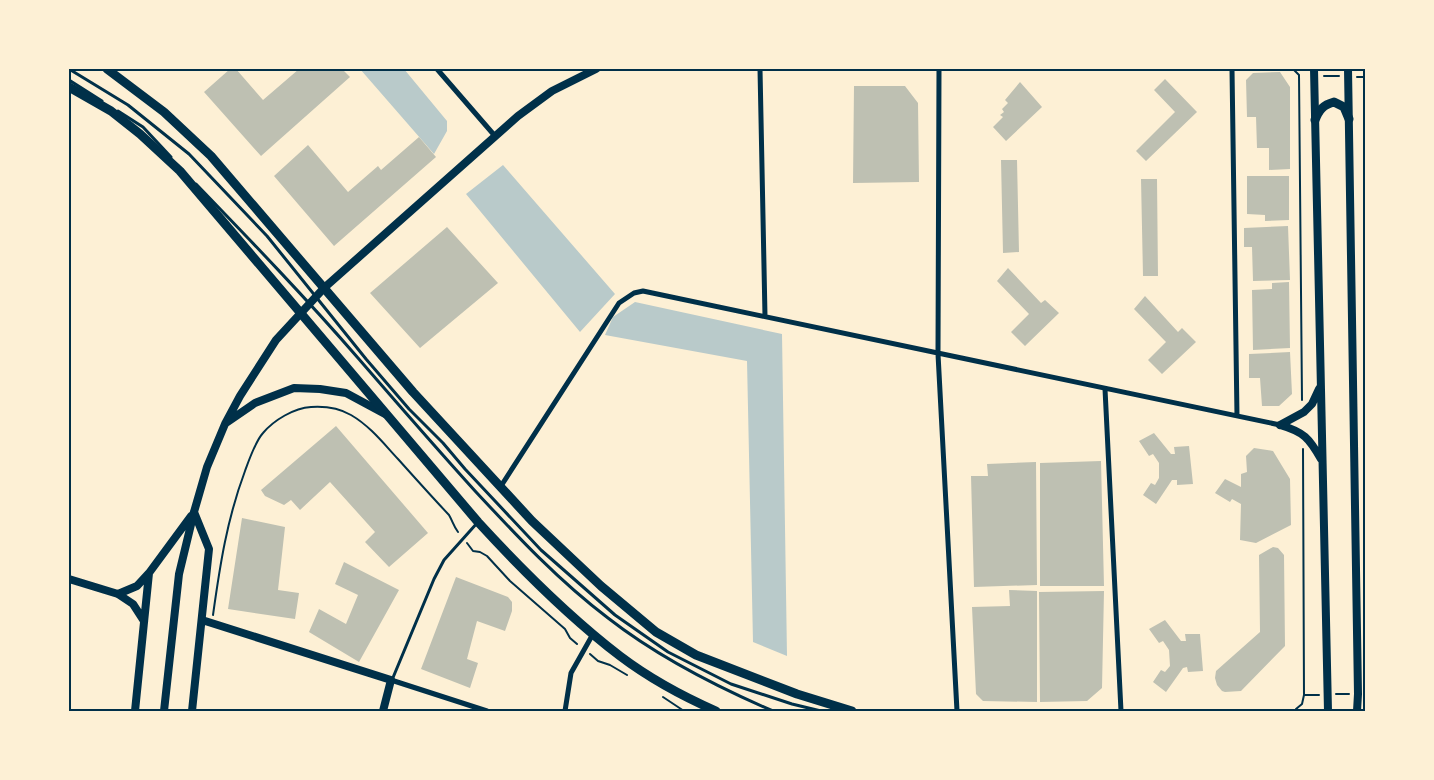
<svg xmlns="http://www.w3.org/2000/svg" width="1434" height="780" viewBox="0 0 1434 780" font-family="Ubuntu,sans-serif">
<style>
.green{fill:#b9caca}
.building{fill:#bec0b2}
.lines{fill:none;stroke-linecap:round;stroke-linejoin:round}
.path{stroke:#003049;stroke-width:2}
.service{stroke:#003049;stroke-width:3}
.minor{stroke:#003049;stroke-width:5}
.tertiary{stroke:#003049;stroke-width:8}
.secondary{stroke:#003049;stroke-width:9}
.neatline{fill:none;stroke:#003049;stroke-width:2}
</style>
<rect width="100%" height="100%" fill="#fdf0d5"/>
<path class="green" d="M 360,69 L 404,69 L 447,121 L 447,131 L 434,154 Z
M 503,165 L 615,294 L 580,332 L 466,194 Z
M 635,302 L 782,334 L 787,656 L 753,642 L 747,361 L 605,335 L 613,317 Z"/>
<path class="building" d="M 230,69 L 236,69 L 263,100 L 299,69 L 342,69 L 350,77 L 261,156 L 204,92 Z
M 1280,72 L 1290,87 L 1290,169 L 1269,170 L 1269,148 L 1257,148 L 1256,117 L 1247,117 L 1246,80 L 1253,73 Z
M 1165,79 L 1197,112 L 1146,161 L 1136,151 L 1175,112 L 1154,90 Z
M 1020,82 L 1042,107 L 1006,141 L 993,127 L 1003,117 L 1000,115 L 1004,112 L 1002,109 L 1008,103 L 1005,100 Z
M 854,86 L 905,86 L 918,103 L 919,182 L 853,183 Z
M 419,137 L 436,157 L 334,246 L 274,176 L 308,145 L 348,192 L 378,166 L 381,170 Z
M 1001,160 L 1017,160 L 1019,252 L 1003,253 Z
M 1247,176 L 1289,176 L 1289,220 L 1265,221 L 1265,215 L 1247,214 Z
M 1141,179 L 1157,179 L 1158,276 L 1143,276 Z
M 1288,226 L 1290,280 L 1253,281 L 1252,247 L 1244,247 L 1244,228 Z
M 447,227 L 498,283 L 420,348 L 370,293 Z
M 1008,268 L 1041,303 L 1045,300 L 1059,313 L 1025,346 L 1011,332 L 1029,314 L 997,281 Z
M 1289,282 L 1290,348 L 1253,350 L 1252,290 L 1272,289 L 1272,283 Z
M 1145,296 L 1178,332 L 1182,328 L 1196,342 L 1162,374 L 1148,360 L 1166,342 L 1134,309 Z
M 1290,352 L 1292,394 L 1279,406 L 1262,406 L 1260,378 L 1249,378 L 1249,354 Z
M 336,426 L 428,533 L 389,567 L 365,542 L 375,532 L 330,482 L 300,510 L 291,500 L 284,505 L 265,496 L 261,490 Z
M 1154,433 L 1171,454 L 1175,454 L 1174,447 L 1189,446 L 1193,484 L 1177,485 L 1177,480 L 1172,480 L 1156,504 L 1143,495 L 1151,483 L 1155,485 L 1159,478 L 1159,463 L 1153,454 L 1149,456 L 1139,441 Z
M 1254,448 L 1273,451 L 1290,479 L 1291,525 L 1256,543 L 1240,540 L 1241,504 L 1232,499 L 1230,502 L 1215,493 L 1225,479 L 1241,487 L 1241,474 L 1247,472 L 1246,456 Z
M 1101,461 L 1104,586 L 1040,586 L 1040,463 Z
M 1036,462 L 1037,585 L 974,587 L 971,476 L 988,476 L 987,464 Z
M 242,518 L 285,527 L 278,590 L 299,593 L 295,619 L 228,609 Z
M 1273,547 L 1278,548 L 1284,555 L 1285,646 L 1241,691 L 1225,692 L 1222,691 L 1217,685 L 1215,678 L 1216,671 L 1260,632 L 1259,555 Z
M 344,562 L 399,590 L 359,662 L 309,632 L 319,609 L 346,624 L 358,595 L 335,584 Z
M 456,577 L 508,597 L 512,602 L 512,611 L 505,631 L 477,621 L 467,659 L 478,663 L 470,688 L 421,669 Z
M 1009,590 L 1037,591 L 1037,702 L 983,701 L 976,694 L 972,607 L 1010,606 Z
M 1104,591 L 1102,688 L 1087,701 L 1040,702 L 1039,592 Z
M 1165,620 L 1181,641 L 1186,641 L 1185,634 L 1200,634 L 1203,671 L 1188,672 L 1187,667 L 1183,668 L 1166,692 L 1153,682 L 1161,670 L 1165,672 L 1170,666 L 1169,650 L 1163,641 L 1159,643 L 1149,629 Z"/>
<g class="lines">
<path class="path" d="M 1293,69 L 1299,75 L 1302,400
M 1365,75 L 1365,109
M 1324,76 L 1339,76
M 1357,77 L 1365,77
M 467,543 L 473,551 L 480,552 L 487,556 L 510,581 L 565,629 L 570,638 L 577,644
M 213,615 C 220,565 227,519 245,471 C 249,460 255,442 263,433 C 274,420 294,408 311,407 C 326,406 339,408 351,415 C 370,426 384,444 398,459 C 415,478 432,497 449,515 C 453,522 453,525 458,532
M 590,654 L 598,661 L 610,665 L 627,675
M 1336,694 L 1349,694
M 1304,695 L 1319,695
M 663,697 L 684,711
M 1296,711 L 1296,709 L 1302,704 L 1304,695 L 1303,449"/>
<path class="service" d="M 69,69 L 128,105 L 189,154 L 267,236 L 366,359 L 409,409 L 443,443 L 465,469 L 541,550 L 615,615 L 668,652 L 731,684 L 792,704 L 821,711
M 69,80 L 102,101
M 118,111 L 143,127 L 171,157
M 196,184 C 251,241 306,298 358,358 C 397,403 436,448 476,492 C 517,536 559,581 608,618 C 658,657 715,686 773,711
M 392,680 L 434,579 L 444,560 L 478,522"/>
<path class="minor" d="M 437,69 L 495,136
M 760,69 L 765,316
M 939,69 L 938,354 L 957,711
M 1232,69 L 1237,416
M 1105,389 L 1121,711
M 501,486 L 619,303 L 634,293 L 643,291 L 1280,425
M 391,680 L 487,711
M 565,711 L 571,673 L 593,634"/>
<path class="tertiary" d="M 1314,69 L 1328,711
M 1348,69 L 1358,694 L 1357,711
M 226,423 L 255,403 L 294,388 L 320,389 L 346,393 L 385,414
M 1280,425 L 1304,412 L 1312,404 L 1319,389
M 1280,425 C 1304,432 1309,438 1321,459
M 69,579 L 118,594 L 133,604 L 144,621
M 118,594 L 137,586 L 149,573
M 202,620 L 391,680 L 383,711
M 135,711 L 149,573 L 191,516
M 164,711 L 179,574 L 194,512 L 207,467 L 225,424 L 240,396 L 276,340 L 324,288 L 518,116 L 552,91 L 596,69
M 192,711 L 209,549 L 194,512"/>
<path class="secondary" d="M 107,69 L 164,112 L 211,156 L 413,392 L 532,521 L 601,586 L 656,632 L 696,655 L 797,694 L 852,711
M 69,87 L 111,111 L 140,134 L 180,171 L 478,522 C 522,570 568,616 620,656 C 649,678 682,696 716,711
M 1315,120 C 1319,110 1323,105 1334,102 L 1344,107 L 1349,119"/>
</g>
<rect width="1434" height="780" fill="none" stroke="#fdf0d5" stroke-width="140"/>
<rect x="70" y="70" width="1294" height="640" class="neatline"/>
</svg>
